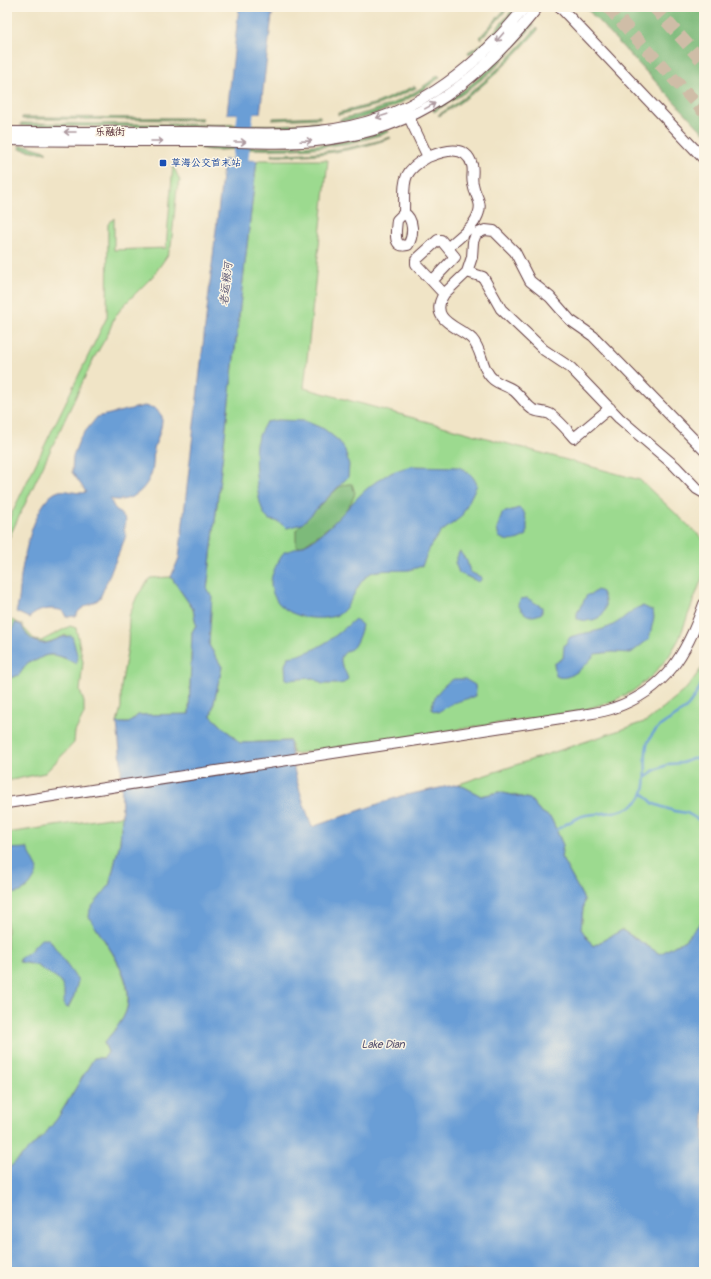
<svg xmlns="http://www.w3.org/2000/svg" width="711" height="1279" viewBox="0 0 711 1279" font-family="Pangolin,'LXGW WenKai TC',sans-serif">
<style>
.green{fill:#9cda8f;stroke:#737c5d}
.forest{fill:#7dba7a;stroke:#646c52}
.water{fill:#6a9ed6;stroke:#5a5e80}
.pier{fill:#f0e4c6}
.lines{fill:none;stroke-linecap:round;stroke-linejoin:round}
.stream{stroke:#6a9ed6;stroke-width:2.5}
.river{stroke:#6a9ed6;stroke-width:16}
.major-tunnel{stroke:#cfbda7;stroke-width:13;stroke-dasharray:13 6;stroke-linecap:butt}
.minor-casing{stroke:#633d42;stroke-width:12}
.minor{stroke:#fff;stroke-width:10}
.oneway{stroke:#ae9aa0}
.transit-dot{fill:#1a4fb4;stroke:#fcf5e5;stroke-width:1.5}
.labels{text-anchor:middle;dominant-baseline:central;stroke-width:3;stroke-linejoin:round;paint-order:stroke}
.street-label{font-size:10px;fill:#4a1f2b;stroke:#fcf5e5}
.transit-label{font-size:10px;fill:#164399;stroke:#fcf5e5;text-anchor:start}
.water-label{font-size:11px;font-style:italic;fill:#57526f;stroke:#fcf5e5}
</style>
<rect width="100%" height="100%" fill="#fcf5e5"/>
<filter id="ink" filterUnits="userSpaceOnUse"><feTurbulence type="fractalNoise" baseFrequency=".025" numOctaves="2"/><feDisplacementMap in="SourceGraphic" scale="8" xChannelSelector="R" yChannelSelector="G"/><feConvolveMatrix kernelMatrix="1 2 1 2 8 2 1 2 1" color-interpolation-filters="sRGB"/></filter>
<filter id="wash" filterUnits="userSpaceOnUse"><feTurbulence type="fractalNoise" baseFrequency=".012" numOctaves="4" result="noise"/><feDisplacementMap in="SourceGraphic" scale="16" xChannelSelector="R" yChannelSelector="G"/><feGaussianBlur stdDeviation="0.9" result="paint"/><feColorMatrix in="noise" values="0 0 0 0 0 0 0 0 0 0 0 0 0 0 0 0 0 1.4 0 .05"/><feComposite in="paint" operator="in"/></filter>
<g filter="url(#wash)">
<rect width="100%" height="100%" fill="#f0e4c6"/>
<path class="green" d="M 257,160 L 328,160 L 304,388 L 640,480 L 704,540 L 704,573 L 679,639 L 669,656 L 653,675 L 633,691 L 613,701 L 580,711 L 293,754 L 290,741 L 240,743 L 211,716 L 222,667 L 209,645 L 207,590 Z
M 173,165 L 180,181 L 177,189 L 171,246 L 167,256 L 153,276 L 124,305 L 114,318 L 108,334 L 94,358 L 7,542 L 7,523 L 107,317 L 108,224 L 114,218 L 114,250 L 166,248 Z
M 171,577 L 193,609 L 196,625 L 192,632 L 189,715 L 138,715 L 129,723 L 117,723 L 121,707 L 121,687 L 128,646 L 129,616 L 137,596 L 150,578 Z
M 12,620 L 23,625 L 23,627 L 35,640 L 41,641 L 70,626 L 76,628 L 83,662 L 80,691 L 84,702 L 84,714 L 75,732 L 74,743 L 45,773 L 7,781 L 7,679 L 19,675 L 29,661 C 36,662 38,659 44,656 C 55,652 66,659 75,663 L 66,635 C 47,644 36,649 22,628 L 7,642 L 9,628 Z
M 704,665 L 704,919 L 685,940 L 660,954 L 622,930 L 593,946 L 581,929 L 584,899 L 561,857 L 563,845 L 551,818 L 540,811 L 530,799 L 499,792 L 481,796 L 459,784 L 647,721 L 686,689 Z
M 122,816 L 120,842 L 109,886 L 89,917 C 106,945 141,985 123,1018 C 118,1027 110,1035 104,1043 L 108,1052 L 104,1058 L 94,1058 L 57,1119 L 44,1135 L 7,1170 L 7,833 Z"/>
<path class="forest" d="M 507,7 L 509,7 L 481,39 L 480,37 Z
M 515,7 L 516,9 L 490,41 L 469,54 L 468,52 L 485,42 Z
M 586,7 L 704,7 L 704,133 L 586,8 Z
M 532,24 L 534,25 L 492,71 L 464,93 L 434,112 L 433,110 L 462,91 L 490,69 Z
M 536,28 L 538,30 C 507,64 480,92 439,116 L 438,115 C 478,90 506,63 536,28 Z
M 438,75 L 440,77 C 416,97 372,121 340,121 L 340,119 C 378,111 409,100 438,75 Z
M 415,86 L 416,88 L 378,105 L 338,115 L 338,113 L 377,103 Z
M 320,116 L 320,118 L 273,120 L 273,118 Z
M 22,117 L 202,118 L 202,120 L 22,119 Z
M 21,123 L 283,125 L 320,122 L 321,124 L 283,127 L 21,126 Z
M 388,130 L 389,132 C 340,150 292,150 240,149 C 228,149 211,152 200,148 L 201,146 C 265,147 327,151 388,130 Z
M 390,137 L 391,138 C 352,152 313,156 272,156 L 272,154 C 313,154 351,150 390,137 Z
M 19,146 L 29,146 L 46,151 L 46,153 L 20,149 Z
M 347,484 L 352,484 L 355,493 C 348,516 321,533 302,546 L 299,547 L 296,545 L 296,530 L 339,487 Z"/>
<path class="water" d="M 239,7 L 273,7 L 260,114 L 227,114 Z
M 224,159 L 257,160 L 207,590 L 212,596 L 209,645 L 222,667 L 211,716 L 240,743 L 290,741 C 292,771 302,799 312,827 L 401,796 L 459,784 L 481,796 L 499,792 L 530,799 L 540,811 L 551,818 L 563,845 L 561,857 L 584,899 L 581,929 L 593,946 L 622,930 L 660,954 L 685,940 L 704,919 L 704,1272 L 7,1272 L 7,1170 L 44,1135 L 57,1119 L 94,1058 L 104,1058 L 108,1052 L 104,1043 C 110,1035 118,1027 123,1018 C 142,985 106,945 89,917 L 90,909 L 109,886 L 120,842 L 122,816 L 121,761 L 117,723 L 129,723 L 138,715 L 189,714 L 192,632 L 196,625 L 193,609 L 171,577 L 179,558 Z
M 144,406 L 155,408 L 162,416 C 163,428 157,438 154,449 C 153,457 154,464 152,471 C 147,491 129,504 110,499 L 114,507 L 126,520 L 124,528 L 126,536 L 100,598 C 93,605 79,606 76,616 L 66,617 L 63,611 C 51,607 38,609 29,618 L 16,612 C 21,598 19,584 22,570 C 25,550 37,497 59,491 C 68,489 77,495 86,492 L 72,472 L 73,456 L 80,438 L 97,417 Z
M 278,420 L 305,421 L 324,429 L 339,441 L 345,450 L 349,465 L 348,477 L 302,524 L 287,528 C 283,526 280,522 276,521 C 273,520 270,521 268,519 C 256,509 254,459 256,444 C 258,436 262,429 266,422 Z
M 413,466 L 458,467 C 467,470 474,476 477,485 L 461,517 L 440,533 L 431,545 L 422,566 C 418,567 414,569 410,570 C 400,571 378,569 371,573 C 356,582 354,601 342,612 C 338,616 331,617 325,618 C 303,620 274,612 271,585 C 270,573 279,561 284,552 C 290,550 297,549 302,546 C 346,525 358,476 413,466 Z
M 519,508 L 524,512 L 527,523 L 527,535 C 518,540 509,544 499,537 L 497,529 L 502,513 Z
M 459,552 L 460,552 L 467,561 L 470,572 L 481,577 L 481,580 L 479,582 L 459,573 L 455,563 Z
M 597,590 L 602,592 C 612,613 598,625 577,619 L 577,613 L 587,595 L 592,594 Z
M 527,598 L 542,607 L 542,613 C 531,619 524,616 518,604 L 521,599 Z
M 643,606 L 653,611 L 654,617 L 649,639 L 631,653 L 613,652 L 595,654 C 587,664 570,683 556,676 L 554,664 L 563,658 L 564,646 L 570,637 C 585,632 600,632 613,625 C 623,620 632,608 643,606 Z
M 355,619 L 362,625 C 361,631 358,640 354,646 C 350,652 340,651 341,662 C 342,668 347,673 348,679 L 344,683 L 338,684 L 322,684 L 313,678 L 286,680 L 285,665 L 288,657 C 316,653 335,637 355,619 Z
M 15,623 L 22,625 C 23,630 25,632 28,636 C 45,653 55,635 72,636 L 78,658 L 76,664 C 67,659 55,652 44,656 C 38,659 36,662 29,661 L 19,675 L 7,679 L 7,642 Z
M 454,679 L 465,679 L 475,685 L 476,696 L 453,703 L 438,712 L 432,710 C 431,698 444,683 454,679 Z
M 27,848 L 38,869 C 33,884 24,896 7,893 L 7,849 Z
M 41,939 L 49,939 L 78,981 L 74,996 L 68,1008 L 64,1006 L 64,990 L 60,981 L 36,965 L 20,962 L 19,959 L 29,952 Z"/>
<path class="pier" d="M 225,114 L 262,114 L 261,116 L 227,116 Z
M 224,157 L 258,158 L 259,160 L 222,159 Z"/>
<g class="lines">
<path class="stream" d="M 646,778 L 653,771 L 669,764 L 682,763 L 692,759 L 704,758
M 643,793 L 654,804 L 674,811 L 687,813 L 704,823
M 556,830 C 565,825 576,817 586,815 C 603,812 622,815 636,803 C 653,788 641,761 648,742 C 657,721 676,720 688,706 C 695,698 699,688 704,680"/>
<path class="river" d="M 238,180 L 248,92"/>
</g>
</g>
<g filter="url(#ink)">
<g class="lines">
<path class="major-tunnel" d="M 608,7 L 704,112
M 654,7 L 704,63"/>
<g class="minor-casing">
<path id="minor" d="M 560,7 L 704,159
M 7,132 C 71,132 134,132 198,132 C 238,133 279,135 319,131 C 408,122 471,74 525,7
M 7,140 C 73,141 140,141 206,141 C 245,142 286,145 324,140 C 419,129 481,79 538,7
M 428,157 C 443,151 466,143 472,165 C 474,171 471,178 473,184 C 475,198 485,202 476,219 C 471,230 456,239 448,248
M 404,213 C 405,183 399,173 428,157 L 406,111
M 404,213 C 414,219 414,235 408,245 C 392,249 396,231 397,220 Z
M 438,240 L 441,240 L 455,257 L 432,281 L 416,264 L 416,260 Z
M 467,272 L 483,277 L 501,309 L 544,350 L 571,368 L 619,418 L 675,466 L 697,489 L 704,493
M 432,281 L 444,294 C 427,321 460,327 472,339 C 483,351 481,370 494,380 C 499,384 507,386 513,390 C 520,395 525,404 532,409 C 538,413 544,411 550,414 C 559,420 567,430 574,438 L 610,408
M 444,294 L 467,272 L 472,257 L 473,242 L 476,234 L 485,230 L 494,231 L 515,252 L 530,281 L 550,297 L 570,320 L 593,336 L 704,450
M 7,803 L 581,715 C 592,713 604,712 614,708 C 666,690 687,653 704,604"/>
</g>
<use href="#minor" class="minor"/>
</g>
<defs><path id="oneway-shaft" d="M-6 0H5M1.5-3L5.5 0L1.5 3" fill="none" stroke-width="1.6" stroke-linecap="round" stroke-linejoin="round"/></defs>
<g class="oneway">
<use href="#oneway-shaft" transform="translate(500 37) rotate(131)"/>
<use href="#oneway-shaft" transform="translate(430 106) rotate(-29)"/>
<use href="#oneway-shaft" transform="translate(382 116) rotate(162)"/>
<use href="#oneway-shaft" transform="translate(70 132) rotate(-180)"/>
<use href="#oneway-shaft" transform="translate(157 141)"/>
<use href="#oneway-shaft" transform="translate(306 141) rotate(-2)"/>
<use href="#oneway-shaft" transform="translate(240 142)"/>
</g>
</g>
<rect class="transit-dot" x="159" y="159" width="8" height="8" rx="2"/>
<g class="labels">
<g class="street-label">
<text x="110" y="132">乐融街</text>
</g>
<g class="transit-label">
<text x="171" y="163">草海公交首末站</text>
</g>
<g class="water-label">
<text transform="translate(226 284) rotate(-84)">老运粮河</text>
<text x="383" y="1044">Lake Dian</text>
</g>
</g>
<rect width="711" height="1279" fill="none" stroke="#fcf5e5" stroke-width="24"/>
</svg>
